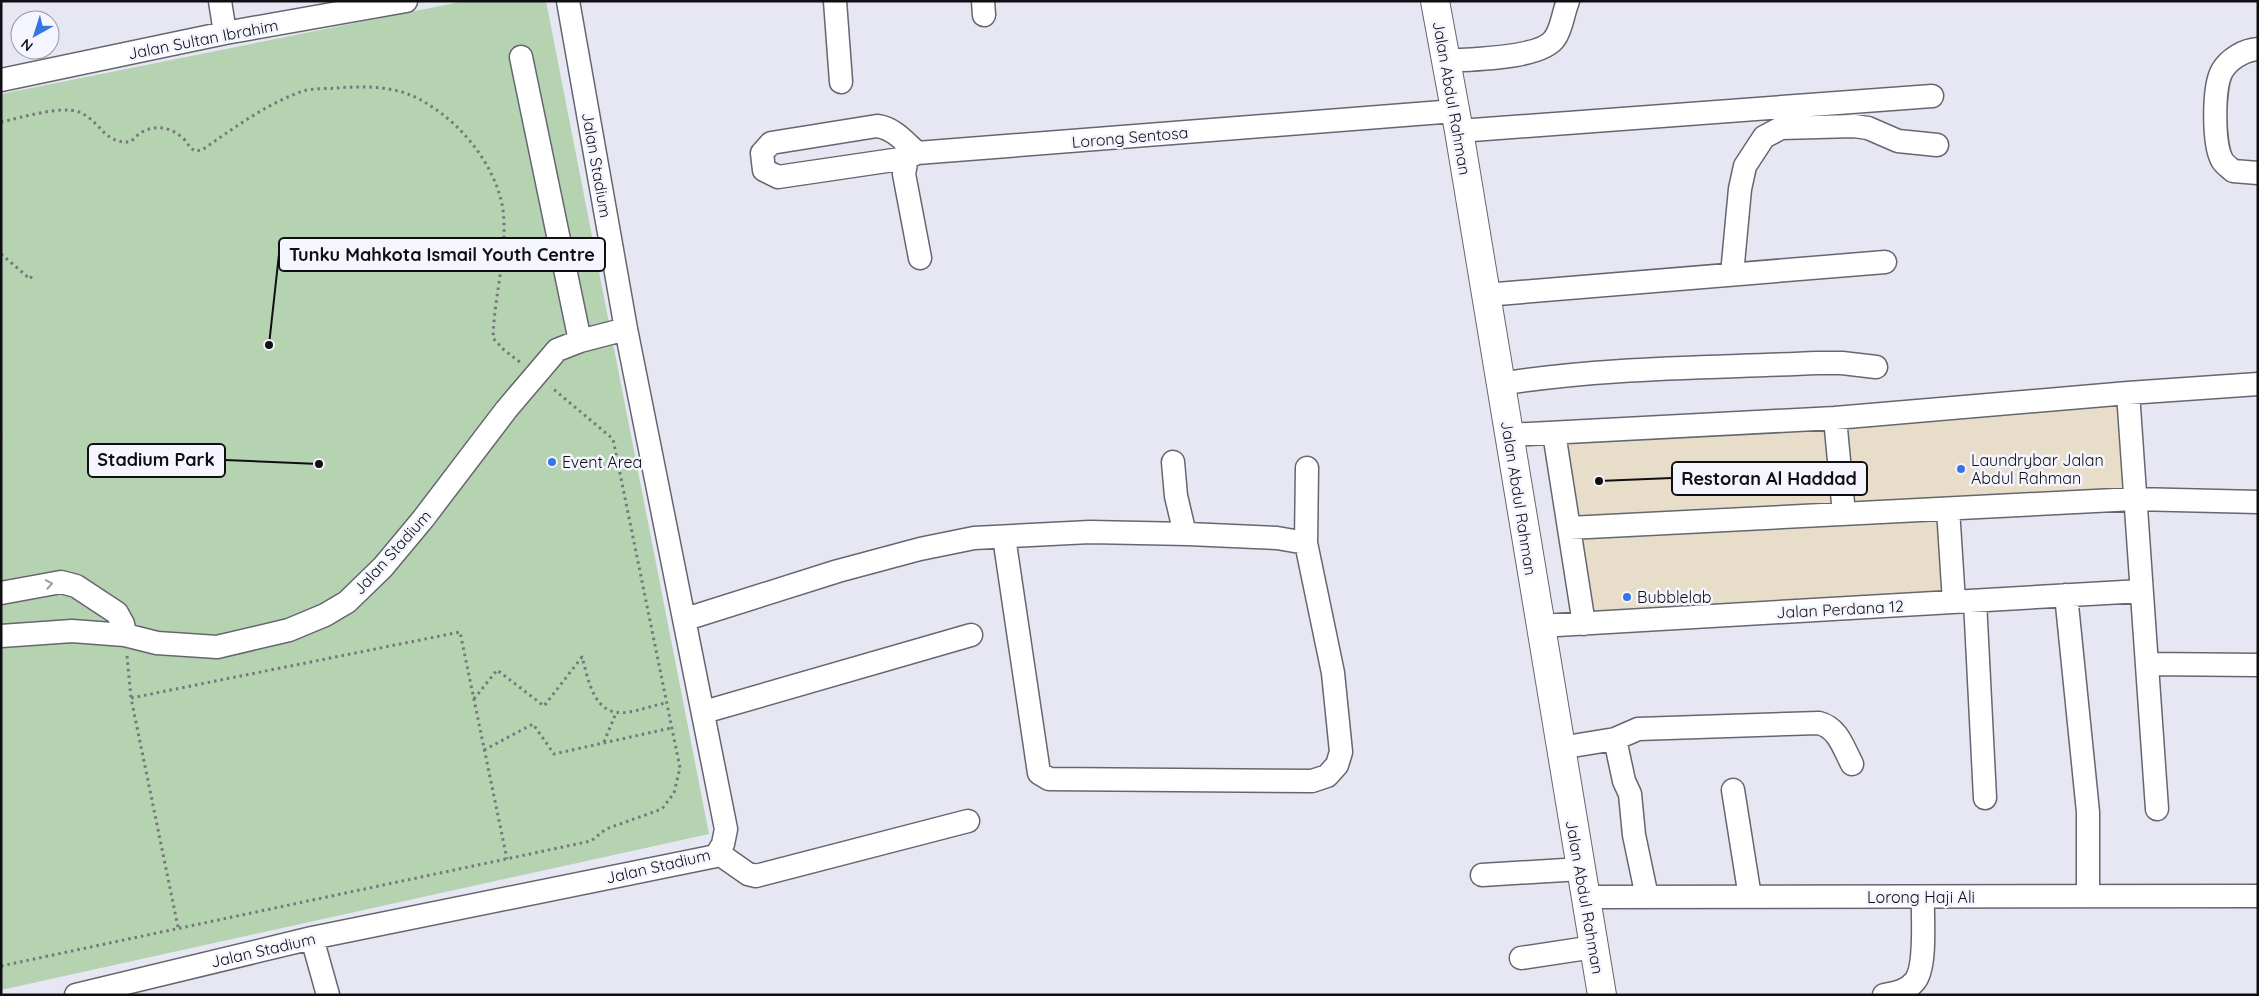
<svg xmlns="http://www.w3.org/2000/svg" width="2259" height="996" viewBox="0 0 2259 996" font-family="Quicksand,sans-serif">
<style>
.commercial{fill:#e8ddc9}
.green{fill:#b5d2b1}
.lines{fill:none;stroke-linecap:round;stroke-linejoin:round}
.minor-casing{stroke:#656670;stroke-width:25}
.major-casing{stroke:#656670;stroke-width:30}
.path{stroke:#76777e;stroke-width:3;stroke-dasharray:2.5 4;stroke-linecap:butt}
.minor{stroke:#fff;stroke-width:22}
.major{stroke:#fff;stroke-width:28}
.oneway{stroke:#9f9fa1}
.poi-dot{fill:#3475e3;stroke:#f4f5fe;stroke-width:2}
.labels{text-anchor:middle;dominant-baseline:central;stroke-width:5;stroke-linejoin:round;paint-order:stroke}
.street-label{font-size:16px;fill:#0f0f13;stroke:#f4f5fe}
.poi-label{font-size:16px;fill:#0f0f13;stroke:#f4f5fe;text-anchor:start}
.leader{fill:none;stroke:#0f0f13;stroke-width:2}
.callout-dot{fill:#0f0f13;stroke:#f4f5fe;stroke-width:2}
.callout{fill:#f4f5fe;stroke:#0f0f13;stroke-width:2}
.callout-label{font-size:18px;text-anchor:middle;font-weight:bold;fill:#0f0f13}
</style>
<rect width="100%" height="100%" fill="#e6e7f3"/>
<path class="commercial" d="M 2121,400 L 2127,495 L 1944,505 L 1948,596 L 1589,617 L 1562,439 Z"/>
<path class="green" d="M 465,1 L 546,1 L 709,834 L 1,990 L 1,94 Z"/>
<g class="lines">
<g class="minor-casing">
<path id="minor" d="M 220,1 L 225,33
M 835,1 L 841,82
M 983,1 L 984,15
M 2258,49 C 2244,50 2229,59 2222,71 C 2213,87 2213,144 2222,160 C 2224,164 2230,168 2233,171 L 2258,173
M 521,57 L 580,341
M 1446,61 C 1470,59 1542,59 1555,38 C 1562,28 1563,13 1568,1
M 1,80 L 225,33 L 406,1
M 1459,131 L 1932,96
M 907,158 L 778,177 L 764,170 L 762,153 L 771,143 L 877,126 C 894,128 905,142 917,153
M 920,258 L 904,174 L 907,158 L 917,153 L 1455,111
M 1732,274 L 1740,189 L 1745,166 L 1764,137 L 1781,128 L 1854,126 L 1868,128 L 1898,141 L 1937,145
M 1485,295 L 1885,262
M 1500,384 C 1605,367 1711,368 1817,363 L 1842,363 L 1876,367
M 2128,393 L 2157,809
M 1835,418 L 1844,514
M 1554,433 L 1584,624
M 1508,435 L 1835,418 L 2128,393 L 2258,384
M 1173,462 L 1176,496 L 1185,534
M 1948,509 L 1954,602
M 1569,528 L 2134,499 L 2258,502
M 1004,537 L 1039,773 L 1049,779 L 1312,781 L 1327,776 L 1337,765 L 1341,752 L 1333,673 L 1306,543 L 1307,468
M 1,593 L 61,582 L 76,586 L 117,613 L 123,624 L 125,635
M 2066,595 L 2088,812 L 2088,896
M 1975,601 L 1985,798
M 686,619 L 838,571 L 920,549 L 974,538 L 1090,532 L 1188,534 L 1277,538 L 1306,543
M 1540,626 L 2141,591
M 1,636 L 72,631 L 125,635 L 157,643 L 217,647 L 289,630 L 325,615 L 347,602 L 383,567 L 423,519 L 506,410 L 557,350 L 580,341 L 626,329
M 2147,664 L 2258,665
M 704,712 L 971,635
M 1615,739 L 1638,729 L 1819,723 C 1838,728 1843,747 1852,764
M 1560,748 L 1615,739 L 1624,781 L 1630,794 L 1634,835 L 1647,897
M 1733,790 L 1750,897
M 718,853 L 748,874 L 756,876 L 968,821
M 1482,875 L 1581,869
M 1585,897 L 2258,896
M 312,938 L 328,995
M 1521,958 L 1594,947
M 76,995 L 312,938 L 716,856 L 723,844 L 726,829 L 626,329 L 568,1
M 1884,995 C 1896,993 1907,991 1915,981 C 1927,966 1922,916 1923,897"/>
</g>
<g class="major-casing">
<path id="major" d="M 1435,1 L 1459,131 L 1602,995"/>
</g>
<path class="path" d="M 1,122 C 20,118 61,105 79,112 C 101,121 103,144 131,142 C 145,124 167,123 184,139 C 188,144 190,148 195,151 L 202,150 C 234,128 266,104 303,91 C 313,88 326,89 337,88 C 360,86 386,86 408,94 C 453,112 496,162 503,210 C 508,252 494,296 493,338 L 504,350 L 521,363
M 1,254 L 30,279 L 33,274
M 1,436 L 1,437
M 127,656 L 131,698
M 474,699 L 497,670 L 544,706 L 582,657 C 589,682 594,718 629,712 C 642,710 653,705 667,703
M 604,742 L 616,713
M 484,750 L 533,724 L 554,754 L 671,728
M 178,927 L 131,698 L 460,632 L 507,859
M 1,966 L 591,841 L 606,829 L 662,809 L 674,793 L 680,768 L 613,439 L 551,387"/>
<use href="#minor" class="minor"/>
<use href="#major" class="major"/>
</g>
<defs><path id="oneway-chevron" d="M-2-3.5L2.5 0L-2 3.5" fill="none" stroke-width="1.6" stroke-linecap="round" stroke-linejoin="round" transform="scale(1.25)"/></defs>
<use class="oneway" href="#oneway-chevron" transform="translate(49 584) rotate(-11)"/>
<g class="poi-dot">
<circle cx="552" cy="462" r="5"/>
<circle cx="1961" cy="469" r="5"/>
<circle cx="1627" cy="597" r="5"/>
</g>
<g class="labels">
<g class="street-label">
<text transform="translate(203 39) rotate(-11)">Jalan Sultan Ibrahim</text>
<text transform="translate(1452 98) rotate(80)">Jalan Abdul Rahman</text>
<text transform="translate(1130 137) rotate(-5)">Lorong Sentosa</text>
<text transform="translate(597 165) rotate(80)">Jalan Stadium</text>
<text transform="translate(1519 498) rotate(81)">Jalan Abdul Rahman</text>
<text transform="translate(392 552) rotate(-48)">Jalan Stadium</text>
<text transform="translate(1840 609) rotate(-3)">Jalan Perdana 12</text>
<text transform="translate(658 866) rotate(-13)">Jalan Stadium</text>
<text transform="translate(1585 897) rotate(80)">Jalan Abdul Rahman</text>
<text x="1921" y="897">Lorong Haji Ali</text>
<text transform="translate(263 950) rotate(-13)">Jalan Stadium</text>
</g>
<g class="poi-label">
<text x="1971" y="460">Laundrybar Jalan<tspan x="1971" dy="18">Abdul Rahman</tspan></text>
<text x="562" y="462">Event Area</text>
<text x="1637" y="597">Bubblelab</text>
</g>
</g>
<path class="leader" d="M269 345L279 254M319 464L225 460M1599 481L1672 478"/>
<g class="callout-dot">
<circle cx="269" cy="345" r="5"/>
<circle cx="319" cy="464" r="5"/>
<circle cx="1599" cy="481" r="5"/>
</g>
<g class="callout">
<rect x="279" y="238" width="326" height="33" rx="5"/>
<rect x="88" y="444" width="137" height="33" rx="5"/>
<rect x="1672" y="462" width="195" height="33" rx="5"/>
</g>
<g class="callout-label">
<text x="442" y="261">Tunku Mahkota Ismail Youth Centre</text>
<text x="156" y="466">Stadium Park</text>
<text x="1769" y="485">Restoran Al Haddad</text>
</g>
<rect width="2259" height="996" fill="none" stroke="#0f0f13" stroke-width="5"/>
<g transform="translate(35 35) rotate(219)"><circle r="24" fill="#f4f5fe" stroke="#9899a0"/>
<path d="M0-4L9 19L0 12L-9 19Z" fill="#3475e3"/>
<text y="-8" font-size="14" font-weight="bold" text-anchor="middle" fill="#0f0f13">N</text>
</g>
</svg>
